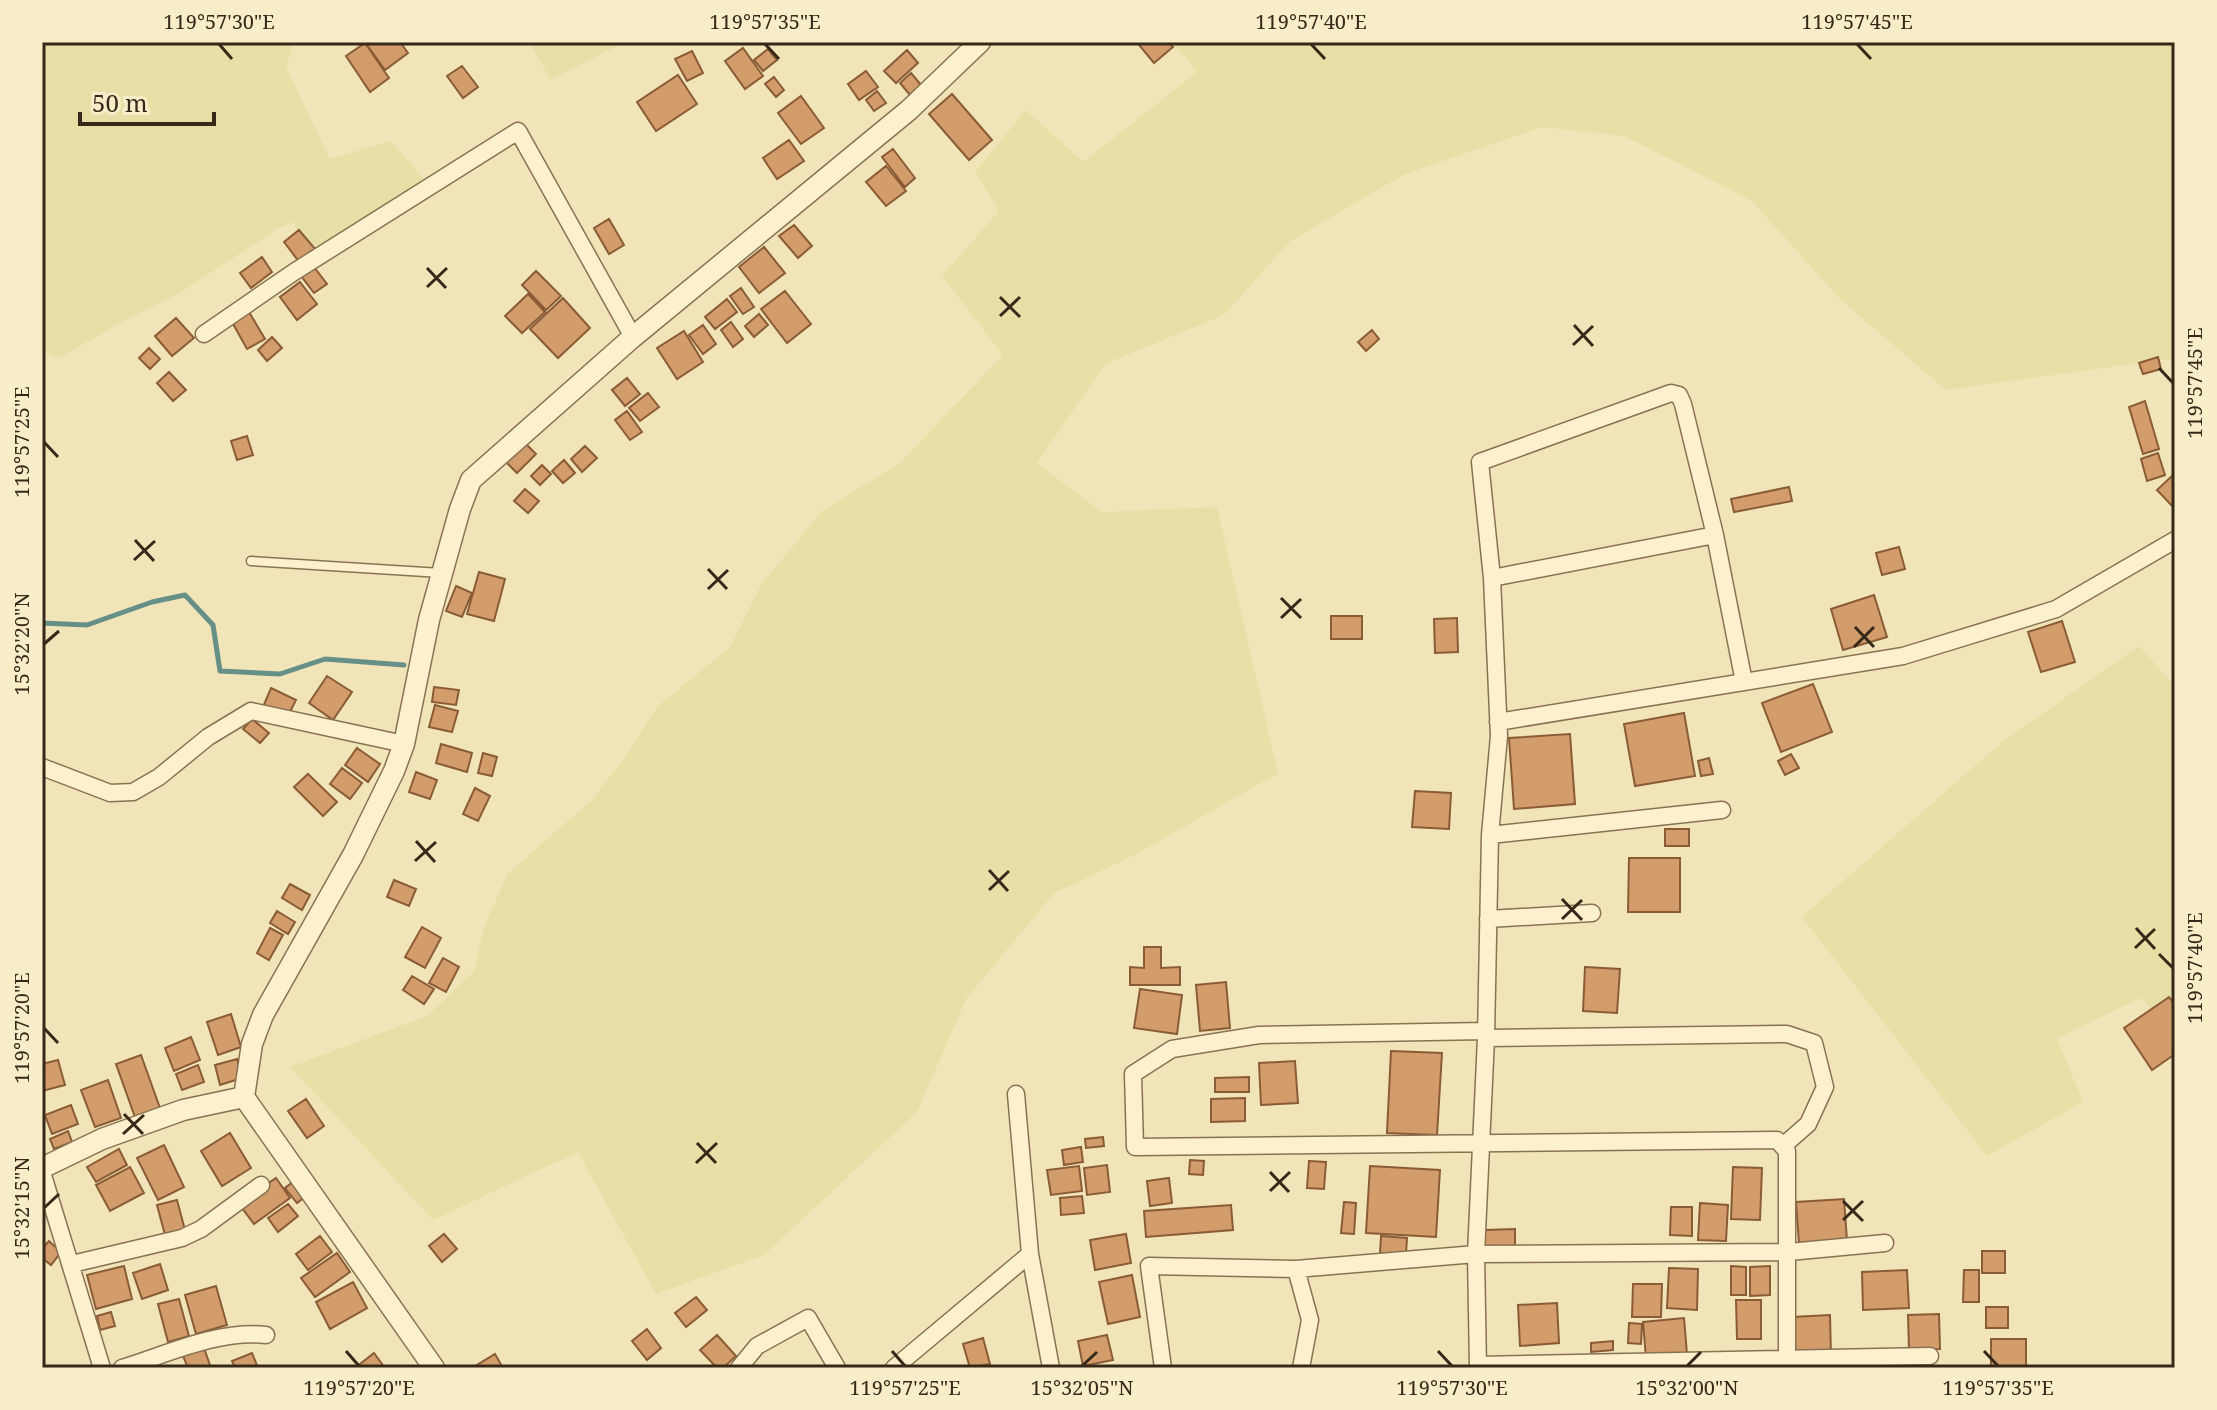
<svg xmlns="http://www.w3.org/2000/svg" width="2217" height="1410" viewBox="0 0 2217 1410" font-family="'Noto Serif',serif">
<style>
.farmland{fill:#e7e0a6}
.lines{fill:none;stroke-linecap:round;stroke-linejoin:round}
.stream{stroke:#668f87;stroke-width:5}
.building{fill:#d39c6b;stroke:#8a5c36;stroke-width:2}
.service-casing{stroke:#897253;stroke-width:11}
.minor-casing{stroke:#897253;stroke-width:19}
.tertiary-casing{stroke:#897253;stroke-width:23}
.service{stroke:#fcf0cd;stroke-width:8}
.minor{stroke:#fcf0cd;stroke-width:16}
.tertiary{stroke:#fcf0cd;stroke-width:20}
.ticks{fill:none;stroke:#362919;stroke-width:3}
.neatline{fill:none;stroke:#362919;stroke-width:3}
.ticks-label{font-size:20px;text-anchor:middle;fill:#362919}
</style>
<rect width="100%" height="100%" fill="#f1e4b9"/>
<path class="farmland" d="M 42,42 L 294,42 L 286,67 L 330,159 L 391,141 L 430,186 L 313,260 L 293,222 L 277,229 L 180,293 L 122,322 L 59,358 L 42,352 Z
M 529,42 L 625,42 L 551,80 Z
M 1173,42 L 2175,42 L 2175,358 L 1946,390 L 1841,300 L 1751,200 L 1624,136 L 1542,127 L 1403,175 L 1289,242 L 1224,315 L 1105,364 L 1037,463 L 1102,512 L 1217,507 L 1278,773 L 1135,855 L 1054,893 L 966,999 L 917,1112 L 764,1255 L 656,1294 L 578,1152 L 433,1220 L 290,1067 L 427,1016 L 474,971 L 484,928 L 508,873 L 591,801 L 623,760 L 658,706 L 730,647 L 761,585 L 822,511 L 900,463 L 1003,355 L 942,276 L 999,211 L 975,172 L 1026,110 L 1083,162 L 1197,72 Z
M 2139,646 L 2175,686 L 2175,1029 L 2140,998 L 2057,1039 L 2083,1102 L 1987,1156 L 1802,917 L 2002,742 Z"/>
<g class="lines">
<path class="stream" d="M 42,623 L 87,625 L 152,602 L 185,595 L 213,625 L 220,671 L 280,674 L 325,659 L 404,665"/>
</g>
<path class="building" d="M 365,42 L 400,42 L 408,53 L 385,70 Z
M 1143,42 L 1168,42 L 1173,47 L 1154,63 L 1139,45 Z
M 365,43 L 389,78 L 370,92 L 346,56 Z
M 743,48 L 763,76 L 745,89 L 725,61 Z
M 768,49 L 777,60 L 763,71 L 754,60 Z
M 907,50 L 918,63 L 896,83 L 884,71 Z
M 692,51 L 703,73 L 687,81 L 675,59 Z
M 462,66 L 478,87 L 463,98 L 447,76 Z
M 866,71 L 878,87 L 859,100 L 848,84 Z
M 911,73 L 921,85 L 910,95 L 900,83 Z
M 678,75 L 697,104 L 656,131 L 637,102 Z
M 774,77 L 784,90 L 776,97 L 765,84 Z
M 877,91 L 886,103 L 874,111 L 866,100 Z
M 952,94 L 992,140 L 969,160 L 929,114 Z
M 801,96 L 824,128 L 801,144 L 778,113 Z
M 789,140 L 804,161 L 777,179 L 763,158 Z
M 893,149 L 915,178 L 905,187 L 882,157 Z
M 886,166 L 906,191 L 886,206 L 866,182 Z
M 609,219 L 624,245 L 609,254 L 594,228 Z
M 794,225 L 812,246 L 798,258 L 779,236 Z
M 299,230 L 316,250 L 300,263 L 284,242 Z
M 764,247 L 785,273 L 759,293 L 739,267 Z
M 262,257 L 272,272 L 251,288 L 240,273 Z
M 314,267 L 327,284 L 314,293 L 301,276 Z
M 536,271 L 561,296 L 546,310 L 522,285 Z
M 300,282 L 317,304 L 297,320 L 280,297 Z
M 741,288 L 754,307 L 743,314 L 730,296 Z
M 785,291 L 811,324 L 787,343 L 761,309 Z
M 528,294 L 545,312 L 522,333 L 505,316 Z
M 563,298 L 590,328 L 558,358 L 530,329 Z
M 727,299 L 737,312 L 715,329 L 705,317 Z
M 249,312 L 265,339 L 247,349 L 232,322 Z
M 759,314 L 768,325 L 754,337 L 745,326 Z
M 176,318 L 194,338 L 172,356 L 155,336 Z
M 731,322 L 743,339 L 733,347 L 721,330 Z
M 703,325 L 716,344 L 703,354 L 689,335 Z
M 1372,330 L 1379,339 L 1366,351 L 1358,342 Z
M 684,331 L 703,362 L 677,379 L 657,348 Z
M 272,337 L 282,348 L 267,361 L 258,350 Z
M 149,348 L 160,359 L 150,369 L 139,358 Z
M 2158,357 L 2161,369 L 2143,374 L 2139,363 Z
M 169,372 L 186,390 L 173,401 L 157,383 Z
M 627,378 L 640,394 L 625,406 L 612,390 Z
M 648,393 L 659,407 L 640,421 L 629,408 Z
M 2145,401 L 2159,449 L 2143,454 L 2129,407 Z
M 627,411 L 642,432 L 630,440 L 615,420 Z
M 247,436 L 253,455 L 237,460 L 231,441 Z
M 524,442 L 536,454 L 517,473 L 505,461 Z
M 585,446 L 597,458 L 582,472 L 571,459 Z
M 2158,453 L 2165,475 L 2147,481 L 2141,459 Z
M 564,460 L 575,473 L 563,483 L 552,471 Z
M 542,465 L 551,474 L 540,485 L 531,476 Z
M 2175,473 L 2175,509 L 2157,490 Z
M 1789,487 L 1792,501 L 1734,512 L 1731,499 Z
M 525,489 L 539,501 L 528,513 L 514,501 Z
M 1899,547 L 1905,569 L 1882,575 L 1876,553 Z
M 479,572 L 505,579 L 494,621 L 467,614 Z
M 456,586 L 472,593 L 462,617 L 446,611 Z
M 1874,595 L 1887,637 L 1843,650 L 1831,609 Z
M 1331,616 L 1362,616 L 1362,639 L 1331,639 Z
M 1457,618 L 1458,652 L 1435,653 L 1434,619 Z
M 2062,621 L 2075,662 L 2041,672 L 2028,632 Z
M 327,676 L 352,692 L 333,720 L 309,703 Z
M 1813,684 L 1832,732 L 1781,752 L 1762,703 Z
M 434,687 L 459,690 L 456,705 L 432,702 Z
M 271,688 L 296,700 L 287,718 L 263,707 Z
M 435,705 L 458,711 L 452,732 L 429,727 Z
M 1684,713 L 1695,776 L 1635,786 L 1624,724 Z
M 252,719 L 269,733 L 260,743 L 243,729 Z
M 1570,734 L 1575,804 L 1514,809 L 1509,738 Z
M 441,744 L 472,753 L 467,772 L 436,763 Z
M 357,748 L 380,764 L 368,782 L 345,765 Z
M 483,753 L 497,757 L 492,776 L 478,773 Z
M 1791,754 L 1799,768 L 1785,775 L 1778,761 Z
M 1709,758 L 1713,774 L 1701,776 L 1698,761 Z
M 342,768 L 362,783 L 350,799 L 330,784 Z
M 416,772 L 437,780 L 430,799 L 409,792 Z
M 308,774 L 337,802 L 323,816 L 294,787 Z
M 475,788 L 490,796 L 478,821 L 463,814 Z
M 1415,791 L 1451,793 L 1449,829 L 1412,827 Z
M 1665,829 L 1689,829 L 1689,846 L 1665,846 Z
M 1629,858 L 1680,858 L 1680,912 L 1628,912 Z
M 394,880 L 416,889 L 409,906 L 387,897 Z
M 290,884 L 310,895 L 302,910 L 282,898 Z
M 277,911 L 295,922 L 288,934 L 270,923 Z
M 422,927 L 441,938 L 425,968 L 405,957 Z
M 270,928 L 283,935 L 269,960 L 257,953 Z
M 1144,947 L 1161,947 L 1161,968 L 1180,967 L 1180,985 L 1130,985 L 1130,967 L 1144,968 Z
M 443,958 L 459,967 L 446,992 L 429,983 Z
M 1585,967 L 1620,969 L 1617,1013 L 1583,1011 Z
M 412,976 L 434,989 L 424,1004 L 403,990 Z
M 1226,982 L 1230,1028 L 1200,1031 L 1196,985 Z
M 1140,989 L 1182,995 L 1177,1034 L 1134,1028 Z
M 2169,997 L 2175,1005 L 2175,1054 L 2152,1070 L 2124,1028 Z
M 231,1014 L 241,1047 L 218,1055 L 207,1022 Z
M 191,1037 L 200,1060 L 174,1071 L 165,1048 Z
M 1391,1051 L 1442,1053 L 1437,1135 L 1387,1133 Z
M 141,1055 L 161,1111 L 136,1120 L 116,1064 Z
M 237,1059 L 242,1078 L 220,1085 L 215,1065 Z
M 58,1060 L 65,1085 L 42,1091 L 42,1064 Z
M 1295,1061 L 1298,1103 L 1261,1105 L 1259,1063 Z
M 198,1065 L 204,1082 L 182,1090 L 176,1074 Z
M 1249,1077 L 1249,1092 L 1215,1092 L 1215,1078 Z
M 108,1080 L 121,1118 L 95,1127 L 81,1090 Z
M 1245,1098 L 1245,1121 L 1211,1122 L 1211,1099 Z
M 306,1099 L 324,1126 L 307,1138 L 288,1111 Z
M 71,1105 L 78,1124 L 52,1134 L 45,1115 Z
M 68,1131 L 72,1142 L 54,1149 L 50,1139 Z
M 230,1133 L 251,1168 L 222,1186 L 201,1151 Z
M 1103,1137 L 1104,1146 L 1086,1148 L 1085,1139 Z
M 164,1145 L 184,1187 L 158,1200 L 137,1158 Z
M 1081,1147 L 1083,1162 L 1064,1165 L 1062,1150 Z
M 119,1149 L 127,1165 L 96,1182 L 87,1167 Z
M 1190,1160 L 1204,1161 L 1203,1175 L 1189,1174 Z
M 1309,1161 L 1326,1162 L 1324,1189 L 1307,1188 Z
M 1107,1165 L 1110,1192 L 1087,1195 L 1084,1168 Z
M 1079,1166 L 1082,1191 L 1051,1195 L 1047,1170 Z
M 1370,1166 L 1440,1170 L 1436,1237 L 1366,1233 Z
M 130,1167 L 144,1193 L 110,1211 L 96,1185 Z
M 1733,1167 L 1762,1168 L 1760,1220 L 1731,1219 Z
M 276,1178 L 290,1198 L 254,1224 L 239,1204 Z
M 1169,1178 L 1172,1203 L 1150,1206 L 1147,1181 Z
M 294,1181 L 306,1196 L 297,1203 L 285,1188 Z
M 1082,1196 L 1084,1213 L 1061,1215 L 1060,1198 Z
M 1844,1199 L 1847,1240 L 1799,1243 L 1796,1202 Z
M 177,1200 L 185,1230 L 165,1235 L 157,1205 Z
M 1344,1202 L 1356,1203 L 1354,1234 L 1341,1233 Z
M 1700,1203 L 1728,1205 L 1726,1241 L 1698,1240 Z
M 288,1204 L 298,1216 L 278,1232 L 268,1218 Z
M 1231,1205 L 1233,1230 L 1146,1237 L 1144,1211 Z
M 1671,1207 L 1692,1207 L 1692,1236 L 1670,1235 Z
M 1515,1229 L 1515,1250 L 1485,1250 L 1485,1230 Z
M 444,1234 L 457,1249 L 442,1262 L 429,1246 Z
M 1126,1234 L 1131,1263 L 1095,1270 L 1090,1240 Z
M 320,1236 L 332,1252 L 308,1270 L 296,1254 Z
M 1381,1236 L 1407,1238 L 1406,1254 L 1380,1253 Z
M 49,1241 L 61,1252 L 51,1265 L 42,1258 L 42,1249 Z
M 1982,1251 L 2005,1251 L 2005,1273 L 1982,1273 Z
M 337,1253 L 350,1272 L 315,1297 L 301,1278 Z
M 160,1264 L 168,1290 L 142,1299 L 133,1273 Z
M 124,1266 L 132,1299 L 96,1309 L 87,1275 Z
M 1731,1266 L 1746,1267 L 1746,1295 L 1731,1295 Z
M 1770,1266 L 1770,1295 L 1750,1296 L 1750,1267 Z
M 1669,1268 L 1698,1269 L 1697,1310 L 1667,1308 Z
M 1907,1270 L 1909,1308 L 1863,1310 L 1862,1272 Z
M 1964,1270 L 1979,1270 L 1979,1302 L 1963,1302 Z
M 1132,1275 L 1140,1317 L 1108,1324 L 1099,1282 Z
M 353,1282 L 367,1308 L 330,1329 L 316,1302 Z
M 1633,1284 L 1662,1284 L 1661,1317 L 1632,1317 Z
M 216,1286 L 227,1325 L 196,1334 L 185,1295 Z
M 696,1297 L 707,1310 L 686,1327 L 675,1313 Z
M 179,1299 L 189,1336 L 168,1342 L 158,1304 Z
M 1736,1300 L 1761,1300 L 1761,1339 L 1737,1339 Z
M 1557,1303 L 1559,1343 L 1520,1346 L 1518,1305 Z
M 1986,1307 L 2008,1307 L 2008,1328 L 1986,1328 Z
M 111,1312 L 115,1326 L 100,1330 L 97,1316 Z
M 1939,1314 L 1940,1349 L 1909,1350 L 1908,1315 Z
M 1830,1315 L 1831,1356 L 1793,1358 L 1792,1317 Z
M 1684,1318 L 1687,1354 L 1646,1358 L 1643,1322 Z
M 1629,1323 L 1642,1324 L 1641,1344 L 1628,1343 Z
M 647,1329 L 661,1348 L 647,1360 L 632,1341 Z
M 717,1335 L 736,1356 L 723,1368 L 717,1368 L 700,1350 Z
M 1107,1335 L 1113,1360 L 1083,1366 L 1078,1341 Z
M 983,1338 L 990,1364 L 970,1368 L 963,1344 Z
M 1991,1339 L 2026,1339 L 2026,1368 L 1991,1368 Z
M 1613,1341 L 1613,1350 L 1591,1352 L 1591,1343 Z
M 204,1348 L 211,1368 L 188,1368 L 183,1356 Z
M 252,1353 L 258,1368 L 235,1368 L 232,1361 Z
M 374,1353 L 385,1368 L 355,1368 Z
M 495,1354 L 503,1368 L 472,1368 Z"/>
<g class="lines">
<g class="service-casing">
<path id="service" d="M 251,561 L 441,573"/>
</g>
<g class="minor-casing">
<path id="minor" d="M 204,334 L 294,272 L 518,131 L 633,337
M 1492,578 L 1715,535 L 1744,682
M 1498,722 L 1903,656 L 2056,609 L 2175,540
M 42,767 L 110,793 L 133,792 L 159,777 L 208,737 L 251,711 L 404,744
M 1490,835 L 1722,810
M 1488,919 L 1592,913
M 1485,1031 L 1259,1035 L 1172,1049 L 1133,1074 L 1135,1147 L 1777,1140 L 1787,1151 L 1787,1368
M 1486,1038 L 1787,1034 L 1814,1043 L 1825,1087 L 1808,1124 L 1784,1145
M 1016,1094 L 1030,1254 L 1051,1368
M 42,1172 L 102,1368
M 72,1264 L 182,1238 L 201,1229 L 261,1185
M 1296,1269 L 1310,1320 L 1301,1368
M 1479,1365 L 1930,1356
M 122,1368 C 168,1354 217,1330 266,1335
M 739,1368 L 757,1346 L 808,1318 L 837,1368
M 894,1368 L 1030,1254
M 1163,1368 L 1149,1266 L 1296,1269 L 1476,1254 L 1789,1252 L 1885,1243
M 1478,1368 L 1476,1254 L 1486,1038 L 1490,835 L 1499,736 L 1492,578 L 1480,462 L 1671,393 L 1679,395 L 1683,404 L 1715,535"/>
</g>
<g class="tertiary-casing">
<path id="tertiary" d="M 42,1168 L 102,1139 L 183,1110 L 244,1097
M 434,1368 L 244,1097 L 252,1044 L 263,1015 L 353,855 L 394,771 L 404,744 L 429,620 L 460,509 L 471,480 L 633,337 L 909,110 L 980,42"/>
</g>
<use href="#service" class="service"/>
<use href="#minor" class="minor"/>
<use href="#tertiary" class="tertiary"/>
</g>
<path class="ticks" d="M 219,44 L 232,59M 765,44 L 779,59M 1311,44 L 1325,59M 1857,44 L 1871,59M 427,268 L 446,288M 427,287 L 447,268M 1000,297 L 1020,317M 1000,316 L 1020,297M 1574,325 L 1593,346M 1573,345 L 1593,326M 2159,368 L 2173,383M 44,442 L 58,457M 135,540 L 154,561M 134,560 L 155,541M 708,569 L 727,589M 708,589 L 728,570M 1281,598 L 1301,618M 1281,618 L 1301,599M 1855,627 L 1874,647M 44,644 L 59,631M 1854,647 L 1874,627M 416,841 L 435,862M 415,861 L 436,842M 989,870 L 1008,891M 989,890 L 1009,871M 1562,899 L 1582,920M 1562,919 L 1582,900M 2136,928 L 2155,949M 2135,948 L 2155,929M 2159,954 L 2173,968M 44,1028 L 58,1043M 124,1114 L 143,1134M 123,1134 L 144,1115M 697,1143 L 716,1163M 696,1163 L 717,1143M 1270,1172 L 1289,1192M 1270,1191 L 1290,1172M 1843,1201 L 1863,1221M 44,1208 L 59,1194M 1843,1220 L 1863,1201M 346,1351 L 359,1366M 892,1351 L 905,1366M 1438,1351 L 1452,1366M 1984,1351 L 1998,1366M 1082,1366 L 1097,1352M 1687,1366 L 1701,1352"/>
<rect width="2217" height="1410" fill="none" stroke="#f8edc9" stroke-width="88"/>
<path d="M80 112v12h134v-12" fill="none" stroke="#362919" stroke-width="4"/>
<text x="92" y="112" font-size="24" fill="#362919" stroke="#f8edc9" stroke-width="6" paint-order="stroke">50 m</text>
<rect x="44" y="44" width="2129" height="1322" class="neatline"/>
<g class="ticks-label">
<text x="219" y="29">119°57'30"E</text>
<text x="765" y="29">119°57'35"E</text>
<text x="1311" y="29">119°57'40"E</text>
<text x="1857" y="29">119°57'45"E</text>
<text transform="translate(2195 383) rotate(-90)" y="7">119°57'45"E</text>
<text transform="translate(22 442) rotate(-90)" y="7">119°57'25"E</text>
<text transform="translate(22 644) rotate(-90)" y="7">15°32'20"N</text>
<text transform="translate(2195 968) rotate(-90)" y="7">119°57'40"E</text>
<text transform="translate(22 1028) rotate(-90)" y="7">119°57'20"E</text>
<text transform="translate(22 1208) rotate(-90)" y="7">15°32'15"N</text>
<text x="359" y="1395">119°57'20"E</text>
<text x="905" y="1395">119°57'25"E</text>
<text x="1082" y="1395">15°32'05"N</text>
<text x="1452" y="1395">119°57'30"E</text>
<text x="1687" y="1395">15°32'00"N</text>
<text x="1998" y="1395">119°57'35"E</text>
</g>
</svg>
